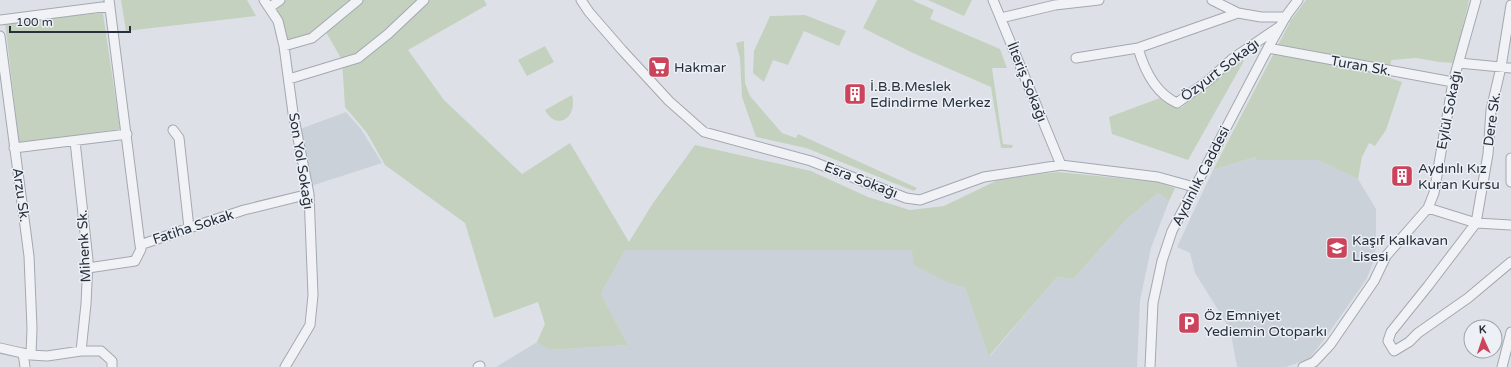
<svg xmlns="http://www.w3.org/2000/svg" width="1511" height="367" viewBox="0 0 1511 367" font-family="'Varela Round',sans-serif">
<style>
.built{fill:#cbd1d9}
.green{fill:#c4d1bf}
.lines{fill:none;stroke-linecap:round;stroke-linejoin:round}
.minor-casing{stroke:#a3a8b1;stroke-width:11}
.minor{stroke:#f0f2f5;stroke-width:9}
.labels{text-anchor:middle;dominant-baseline:central;stroke-width:3;stroke-linejoin:round;paint-order:stroke}
.street-label{font-size:14px;fill:#27303d;stroke:#edf0f5}
.poi-label{font-size:14px;fill:#27303d;stroke:#edf0f5;text-anchor:start}
</style>
<rect width="100%" height="100%" fill="#dde1e7"/>
<path class="built" d="M 346,112 L 361,129 L 382,163 L 311,186 L 300,129 Z
M 1255,157 L 1257,160 L 1318,160 L 1358,179 L 1376,209 L 1376,239 L 1375,258 L 1366,280 L 1323,341 L 1309,359 L 1286,367 L 1237,367 L 1230,329 L 1195,273 L 1190,253 L 1177,247 L 1213,170 Z
M 1158,193 L 1169,201 L 1151,248 L 1140,301 L 1137,367 L 496,367 L 537,342 L 549,350 L 628,345 L 601,294 L 625,250 L 912,250 L 951,284 L 965,286 L 990,356 L 1057,277 L 1073,279 L 1127,219 Z"/>
<path class="green" d="M 121,0 L 247,0 L 256,16 L 126,31 Z
M 270,0 L 484,0 L 487,5 L 408,50 L 444,100 L 522,174 L 570,143 L 629,242 L 653,203 L 695,145 L 811,171 L 868,197 L 910,210 L 944,206 L 1000,179 L 1058,172 L 1157,182 L 1175,188 L 1169,201 L 1158,193 L 1127,219 L 1073,279 L 1057,277 L 989,356 L 965,287 L 951,284 L 914,265 L 912,250 L 625,250 L 601,294 L 628,345 L 549,350 L 537,342 L 545,324 L 538,302 L 494,318 L 465,223 L 385,165 L 367,133 L 345,107 L 342,60 L 326,32 L 312,42 L 289,49 L 282,19 Z
M 877,0 L 912,0 L 934,10 L 930,19 L 1000,49 L 1007,68 L 992,68 L 1003,144 L 1013,145 L 1012,148 L 1001,148 L 991,87 L 913,53 L 863,28 Z
M 928,0 L 972,0 L 964,16 Z
M 1306,0 L 1469,0 L 1455,63 L 1439,62 L 1416,58 L 1391,60 L 1390,78 L 1402,82 L 1386,130 L 1375,146 L 1369,143 L 1362,157 L 1358,179 L 1318,160 L 1257,160 L 1255,157 L 1213,170 L 1291,20 Z
M 103,13 L 120,129 L 19,143 L 5,22 Z
M 805,15 L 846,31 L 839,46 L 804,31 L 788,65 L 773,60 L 764,82 L 753,73 L 754,51 L 770,16 Z
M 744,41 L 745,83 L 750,96 L 782,133 L 796,138 L 798,134 L 917,188 L 914,191 L 806,148 L 756,137 L 742,97 L 740,58 L 736,43 Z
M 545,46 L 554,62 L 527,76 L 518,60 Z
M 1239,59 L 1244,61 L 1188,160 L 1112,134 L 1109,117 L 1160,98 L 1181,108 Z
M 572,95 C 578,119 556,131 545,110 Z"/>
<g class="lines">
<g class="minor-casing">
<path id="minor" d="M 109,0 L 140,245
M 264,0 L 278,21 L 284,46 L 293,113 L 309,194 L 313,295 L 310,325 L 285,367
M 581,0 L 589,12 L 622,50 L 669,101 L 704,132 L 811,161 L 906,198 L 920,200 L 984,177 L 1061,165 L 1158,177 L 1194,187
M 993,0 L 1061,165
M 1212,0 L 1238,13 L 1261,17 L 1286,17
M 1511,5 L 1501,67 L 1491,110 L 1488,154 L 1476,223 L 1428,286 L 1391,332 L 1388,341 L 1394,351 L 1409,342 L 1418,333 L 1468,298 L 1511,262
M 270,7 L 280,0
M 1001,18 L 1055,5 L 1099,0
M 0,20 L 110,6
M 0,36 L 29,256 L 32,328 L 31,355
M 284,46 L 312,38 L 358,0
M 1138,48 C 1144,69 1155,93 1177,103 L 1209,80 L 1232,59 L 1279,27
M 1268,48 L 1453,82
M 1076,58 L 1138,48 L 1238,13
M 1459,63 L 1511,68
M 289,79 L 358,58 L 388,34 L 424,0
M 173,130 L 179,138 L 189,228
M 75,141 L 88,260 L 86,304 L 81,351
M 14,148 L 127,134
M 1511,158 L 1511,182
M 1428,208 L 1476,223 L 1511,225
M 88,268 L 135,261 L 141,249 L 140,245 L 189,228 L 244,210 L 309,194
M 0,348 L 31,355 L 47,356 L 81,351 L 101,351 L 112,361 L 112,367
M 23,353 L 25,367
M 478,367 L 480,366
M 1150,367 L 1153,303 L 1162,261 L 1172,231 L 1268,48 L 1286,16 L 1298,0
M 1303,367 L 1314,362 L 1330,345 L 1374,281 L 1386,256 L 1428,208 L 1434,193 L 1453,82 L 1476,0
M 1502,367 L 1511,332"/>
</g>
<use href="#minor" class="minor"/>
</g>
<defs>
<g id="supermarket-square" transform="scale(1.15)"><rect x="-9" y="-9" width="18" height="18" rx="4" fill="#cc435c" stroke="#edf0f5"/><path d="M-6-5.5h2.5l.6 2H6L4.5 2H-2.5L-4.4-4H-6ZM-1.5 3.2a1.3 1.3 0 1 0 .1 0ZM3 3.2a1.3 1.3 0 1 0 .1 0Z" fill="#fff"/></g>
<g id="building-square" transform="scale(1.15)"><rect x="-9" y="-9" width="18" height="18" rx="4" fill="#cc435c" stroke="#edf0f5"/><path d="M-4-6H4V6H1V3H-1V6H-4ZM-2.5-4.3h1.7v1.8h-1.7ZM.8-4.3h1.7v1.8H.8ZM-2.5-1h1.7V.8h-1.7ZM.8-1h1.7V.8H.8Z" fill="#fff"/></g>
<g id="school-square" transform="scale(1.15)"><rect x="-9" y="-9" width="18" height="18" rx="4" fill="#cc435c" stroke="#edf0f5"/><path d="M0-5L7-2L0 1L-7-2ZM-4 1L0 2.5L4 1V4Q0 6-4 4Z" fill="#fff"/></g>
<g id="parking-square" transform="scale(1.15)"><rect x="-9" y="-9" width="18" height="18" rx="4" fill="#cc435c" stroke="#edf0f5"/><path d="M-3.5-5.5H1a3.5 3.5 0 0 1 0 7H-1V5.5H-3.5ZM-1-3.4V-.6H.8a1.4 1.4 0 0 0 0-2.8Z" fill="#fff"/></g>
</defs>
<g fill-rule="evenodd">
<use href="#supermarket-square" x="659" y="67"/>
<use href="#building-square" x="855" y="94"/>
<use href="#building-square" x="1402" y="176"/>
<use href="#school-square" x="1337" y="248"/>
<use href="#parking-square" x="1189" y="323"/>
</g>
<g class="labels">
<g class="street-label">
<text transform="translate(1361 66) rotate(10)">Turan Sk.</text>
<text transform="translate(1220 70) rotate(-37)">Özyurt Sokağı</text>
<text transform="translate(1027 82) rotate(68)">İlteriş Sokağı</text>
<text transform="translate(1449 110) rotate(-79)">Eylül Sokağı</text>
<text transform="translate(1492 119) rotate(-82)">Dere Sk.</text>
<text transform="translate(301 161) rotate(81)">Son Yol Sokağı</text>
<text transform="translate(1201 176) rotate(-63)">Aydınlık Caddesi</text>
<text transform="translate(861 180) rotate(21)">Esra Sokağı</text>
<text transform="translate(21 195) rotate(82)">Arzu Sk.</text>
<text transform="translate(193 227) rotate(-18)">Fatiha Sokak</text>
<text transform="translate(84 246) rotate(-93)">Mihenk Sk.</text>
</g>
<g class="poi-label">
<text x="674" y="67">Hakmar</text>
<text x="870" y="86">İ.B.B.Meslek<tspan x="870" dy="16">Edindirme Merkez</tspan></text>
<text x="1418" y="168">Aydınlı Kız<tspan x="1418" dy="16">Kuran Kursu</tspan></text>
<text x="1352" y="240">Kaşıf Kalkavan<tspan x="1352" dy="16">Lisesi</tspan></text>
<text x="1204" y="315">Öz Emniyet<tspan x="1204" dy="16">Yediemin Otoparkı</tspan></text>
</g>
</g>
<g transform="translate(1483 339) rotate(357)"><circle r="19" fill="#edf0f5" stroke="#9ea3ab"/>
<path d="M0-3L7 15L0 10L-7 15Z" fill="#cc435c"/>
<text y="-6" font-size="11" font-weight="bold" text-anchor="middle" fill="#27303d">K</text>
</g>
<path d="M10 26v6h120v-6" fill="none" stroke="#27303d" stroke-width="2"/>
<text x="16" y="26" font-size="12" fill="#27303d" stroke="#edf0f5" stroke-width="3" paint-order="stroke">100 m</text>
</svg>
